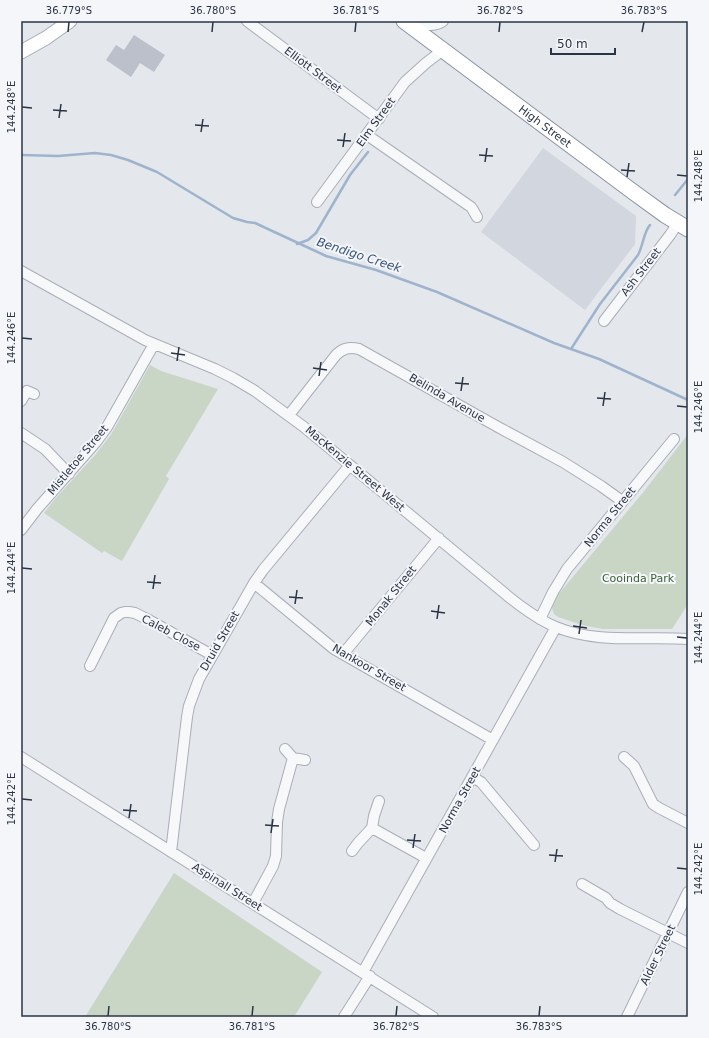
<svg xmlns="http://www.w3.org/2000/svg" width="709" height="1038" viewBox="0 0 709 1038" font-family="'DejaVu Sans',sans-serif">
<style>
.built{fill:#d2d6de}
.green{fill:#c9d6c5}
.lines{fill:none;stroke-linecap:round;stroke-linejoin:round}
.stream{stroke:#9fb4cc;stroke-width:2.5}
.building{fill:#bbc0ca}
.minor-casing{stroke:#a9aeb7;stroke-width:12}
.major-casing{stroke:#a3abb8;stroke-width:15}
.highway-casing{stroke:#8b94a3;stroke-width:17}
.minor{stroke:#f7f8fa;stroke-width:10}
.major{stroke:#fff;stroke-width:13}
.highway{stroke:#fff;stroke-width:15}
.ticks{fill:none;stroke:#2b3445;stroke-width:1.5}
.labels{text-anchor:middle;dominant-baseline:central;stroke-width:4;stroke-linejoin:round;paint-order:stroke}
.street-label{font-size:11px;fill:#2b3445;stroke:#f4f6f9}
.park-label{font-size:11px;fill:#3f6138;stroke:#f4f6f9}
.water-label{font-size:12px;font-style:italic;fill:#34527a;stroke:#f4f6f9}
.neatline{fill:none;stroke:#2b3445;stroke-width:1.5}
.ticks-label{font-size:10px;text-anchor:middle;fill:#2b3445}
</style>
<rect width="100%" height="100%" fill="#e4e7ec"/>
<path class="built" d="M 543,148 L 636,216 L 635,244 L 585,310 L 481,232 Z"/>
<path class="green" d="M 150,365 L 161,371 L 218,389 L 166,476 L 169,479 L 122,561 L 104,551 L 102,553 L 44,513 L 54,500 L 96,454 L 112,433 Z
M 688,434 L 688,604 L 672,629 L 603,629 L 582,625 L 558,617 L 554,614 L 552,608 L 557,596 L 645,490 Z
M 174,873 L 322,972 L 294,1017 L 85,1017 Z"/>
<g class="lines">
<path class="stream" d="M 21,155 L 58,156 L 95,153 L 111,155 L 128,160 L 157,172 L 233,218 L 247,222 L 255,223 L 326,256 L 376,270 L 437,292 L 554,343 L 599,359 L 688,400
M 675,195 L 688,179
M 297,244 L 308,240 L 316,233 L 350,175 L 368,152
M 571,349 L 600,304 L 638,255 C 643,246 644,231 650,225"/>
</g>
<path class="building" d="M 134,35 L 165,55 L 154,72 L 140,63 L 131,77 L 106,60 L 116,45 L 124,50 Z"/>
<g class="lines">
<g class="minor-casing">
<path id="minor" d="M 247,21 L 379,119
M 408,24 C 418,24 434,28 443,21
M 367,135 L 471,207 L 473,210 L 477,217
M 317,202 L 405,82 L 426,63 L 443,50
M 21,271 L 145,340 L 215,369 L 233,378 L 255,391 L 304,427 L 509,597 C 524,609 539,620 556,627 C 597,644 645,636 688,639
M 604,321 L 670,235 L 678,223
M 21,401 L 27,391 L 34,394
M 289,415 L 336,355 C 343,348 349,347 359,349 L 498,427 L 563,462 L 601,486 L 622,501
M 21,433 L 45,449 L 69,474
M 21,530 L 37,509 L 96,442 L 107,427 L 154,344
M 254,583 L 334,649 L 493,740
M 540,619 L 553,592 L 567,569 L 674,439
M 343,654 L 439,538
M 90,666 L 114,618 L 121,613 L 125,612 L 129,612 L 135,613 L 147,619 L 212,655
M 285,749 L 293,758 L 305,760
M 21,757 L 433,1017
M 624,757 L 634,766 L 653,804 L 659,808 L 688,823
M 472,777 L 481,782 L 534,845
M 379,801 L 374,816 L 372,828 L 426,858
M 352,851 L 358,843 L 372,828
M 171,852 L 187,717 L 189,706 L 199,679 L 254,583 L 263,570 L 350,465
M 582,884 L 606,898 L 610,903 L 620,909 L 688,943
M 253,903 L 273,866 L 276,856 L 277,822 L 279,809 L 293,758
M 363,972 L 556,627
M 344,1017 L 370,976
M 627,1017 L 688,892"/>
</g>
<g class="major-casing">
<path id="major" d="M 21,52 L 46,38 L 70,21"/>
</g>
<g class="highway-casing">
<g id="highway">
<path id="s1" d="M 404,21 L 636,194 L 665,215 L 688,229"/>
</g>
</g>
<use href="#minor" class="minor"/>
<use href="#major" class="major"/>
<use href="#highway" class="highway"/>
</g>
<path class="ticks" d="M 68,32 L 69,22M 212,32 L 213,22M 355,32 L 356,22M 499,32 L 500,22M 642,32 L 644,22M 22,107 L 32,108M 53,110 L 67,111M 59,118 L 61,104M 195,125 L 209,126M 201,132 L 203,119M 337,140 L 351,141M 343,147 L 345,133M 479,155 L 493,156M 485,162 L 487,148M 621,170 L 635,171M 677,175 L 687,176M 627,177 L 629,163M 22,338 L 32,339M 171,353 L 185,355M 177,361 L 179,347M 313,368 L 327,370M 319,376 L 321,362M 455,383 L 469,384M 461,391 L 463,377M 597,398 L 611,399M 603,406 L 605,392M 677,406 L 687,407M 22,568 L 32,569M 147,582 L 161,583M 153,589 L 155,575M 289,597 L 303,598M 295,604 L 297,590M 431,611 L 445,613M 437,619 L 439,605M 573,626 L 587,628M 579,634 L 581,620M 677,637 L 687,638M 22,799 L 32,800M 123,810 L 137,811M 129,818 L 131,804M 265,825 L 279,826M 271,833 L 273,819M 407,840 L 421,841M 413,848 L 415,834M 549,855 L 563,856M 555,862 L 557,849M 677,868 L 687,869M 108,1016 L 109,1006M 252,1016 L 253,1006M 396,1016 L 397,1006M 539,1016 L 540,1006"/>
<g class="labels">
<g class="street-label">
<text transform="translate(313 70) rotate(37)">Elliott Street</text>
<text transform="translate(376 122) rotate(-54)">Elm Street</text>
<text stroke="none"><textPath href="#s1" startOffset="176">High Street</textPath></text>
<text transform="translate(641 272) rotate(-52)">Ash Street</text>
<text transform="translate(447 398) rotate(30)">Belinda Avenue</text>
<text transform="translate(78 460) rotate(-50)">Mistletoe Street</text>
<text transform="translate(355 469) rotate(40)">MacKenzie Street West</text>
<text transform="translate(610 517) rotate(-51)">Norma Street</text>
<text transform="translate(391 596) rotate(-51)">Monak Street</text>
<text transform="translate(171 633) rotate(28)">Caleb Close</text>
<text transform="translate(220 641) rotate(-60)">Druid Street</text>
<text transform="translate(369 668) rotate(30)">Nankoor Street</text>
<text transform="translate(460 800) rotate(-61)">Norma Street</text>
<text transform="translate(227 887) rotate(32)">Aspinall Street</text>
<text transform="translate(658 955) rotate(-64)">Alder Street</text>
</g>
<g class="park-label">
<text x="638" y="578">Cooinda Park</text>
</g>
<g class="water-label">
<text transform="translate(359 255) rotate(18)">Bendigo Creek</text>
</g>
</g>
<rect width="709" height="1038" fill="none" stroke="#f4f6f9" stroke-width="44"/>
<path d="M551 48v6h64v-6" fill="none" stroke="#2b3445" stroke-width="2"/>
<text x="557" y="48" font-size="12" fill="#2b3445" stroke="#f4f6f9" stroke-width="3" paint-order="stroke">50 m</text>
<rect x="22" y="22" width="665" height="994" class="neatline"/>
<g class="ticks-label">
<text x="69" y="14">36.779°S</text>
<text x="213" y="14">36.780°S</text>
<text x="356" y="14">36.781°S</text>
<text x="500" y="14">36.782°S</text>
<text x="644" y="14">36.783°S</text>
<text transform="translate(11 107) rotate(-90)" y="4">144.248°E</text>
<text transform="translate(698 176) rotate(-90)" y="4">144.248°E</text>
<text transform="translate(11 338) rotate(-90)" y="4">144.246°E</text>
<text transform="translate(698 407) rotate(-90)" y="4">144.246°E</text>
<text transform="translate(11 568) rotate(-90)" y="4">144.244°E</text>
<text transform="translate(698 638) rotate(-90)" y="4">144.244°E</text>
<text transform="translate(11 799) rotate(-90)" y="4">144.242°E</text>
<text transform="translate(698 869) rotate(-90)" y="4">144.242°E</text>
<text x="108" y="1030">36.780°S</text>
<text x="252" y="1030">36.781°S</text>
<text x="396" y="1030">36.782°S</text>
<text x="539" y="1030">36.783°S</text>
</g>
</svg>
